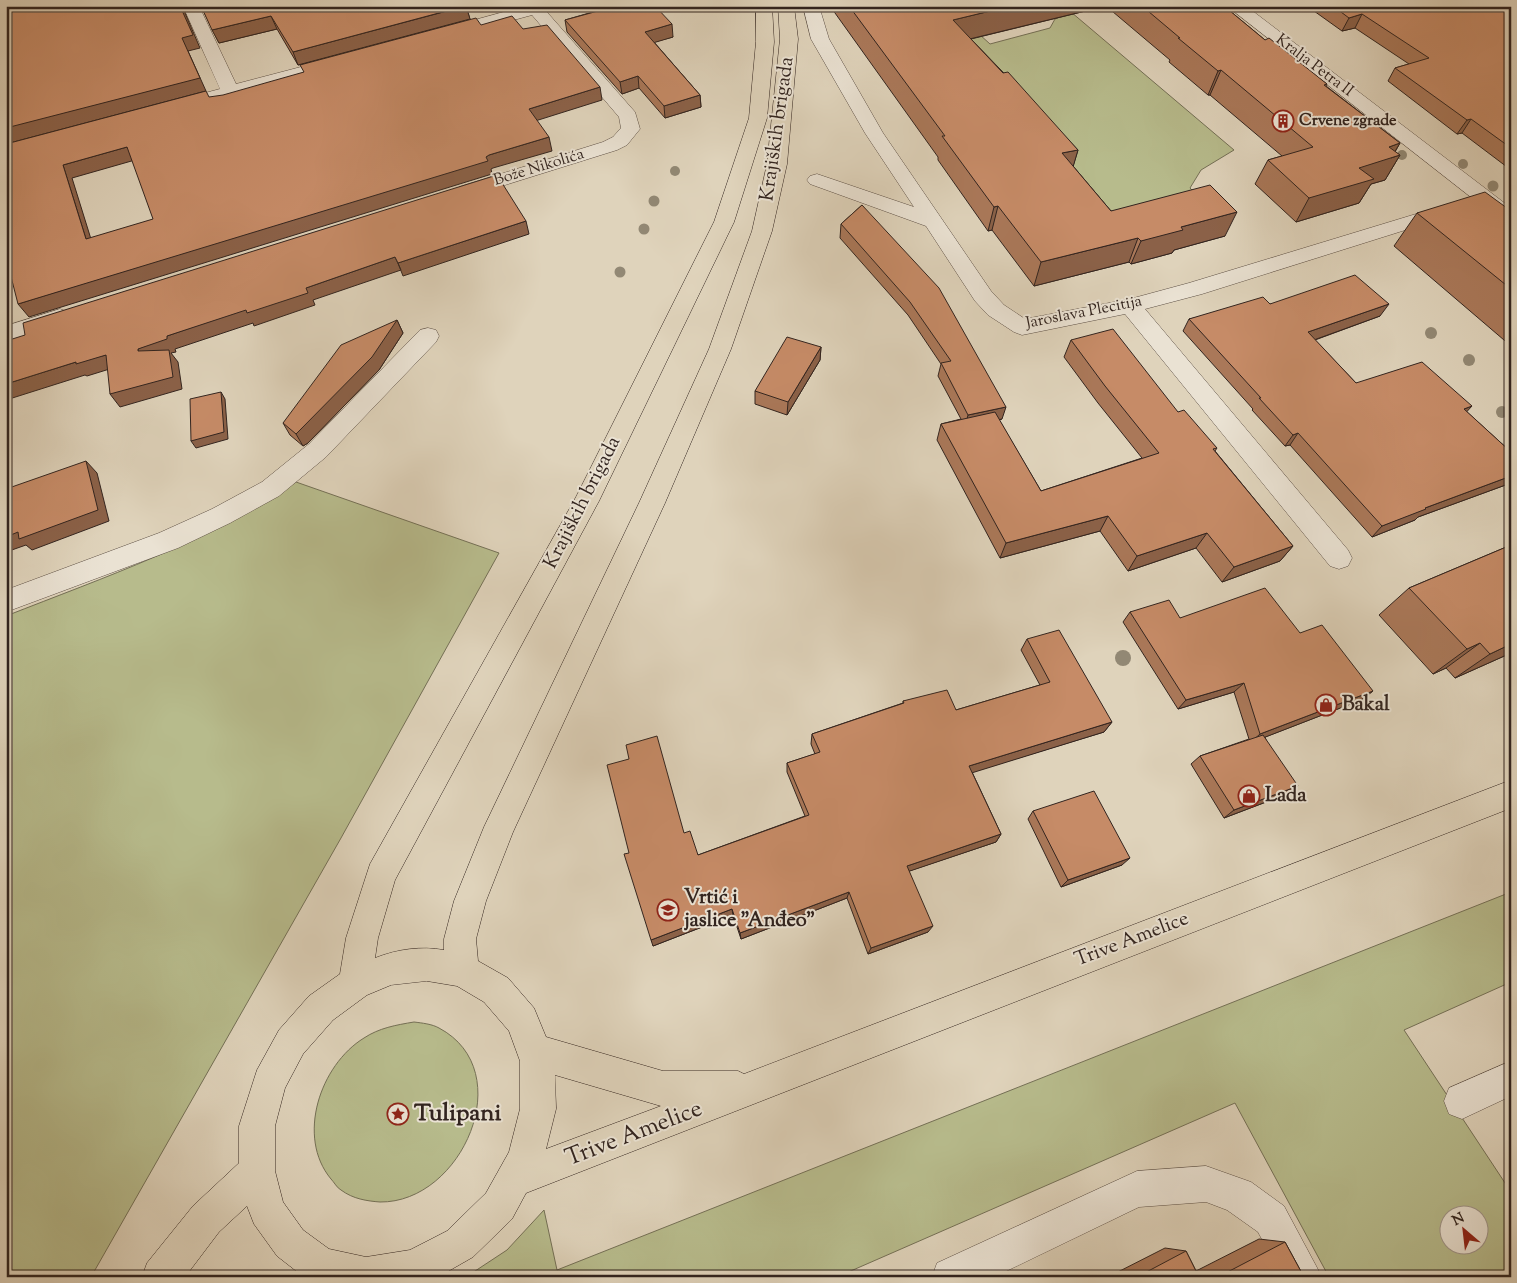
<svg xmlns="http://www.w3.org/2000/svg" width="1517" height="1283" viewBox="0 0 1517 1283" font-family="'Sorts Mill Goudy',serif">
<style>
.green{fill:#b7bb8c;stroke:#747056;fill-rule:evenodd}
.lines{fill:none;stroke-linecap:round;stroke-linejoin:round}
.minor-casing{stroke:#5d5046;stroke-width:1}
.major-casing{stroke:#32241f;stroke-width:1}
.minor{fill:#eae2d3;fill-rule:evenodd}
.major{fill:#dfd3bb;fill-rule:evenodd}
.tree{fill:#928874}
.wall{fill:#aa7859;stroke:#32241f}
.shaded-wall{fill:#8b6148;stroke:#32241f}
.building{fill:#c68b67;stroke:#32241f;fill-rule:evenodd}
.labels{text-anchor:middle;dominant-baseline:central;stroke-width:4;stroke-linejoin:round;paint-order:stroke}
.far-street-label{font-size:16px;fill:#32241f;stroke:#eae2d3}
.far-poi-label{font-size:16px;font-weight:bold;fill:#32241f;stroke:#eae2d3;text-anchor:start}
.street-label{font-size:20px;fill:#32241f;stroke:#eae2d3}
.poi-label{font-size:20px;font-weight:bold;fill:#32241f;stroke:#eae2d3;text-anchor:start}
.near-poi-label{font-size:24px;font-weight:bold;fill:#32241f;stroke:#eae2d3;text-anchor:start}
.near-street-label{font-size:24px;fill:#32241f;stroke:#eae2d3}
</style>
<rect width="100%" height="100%" fill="#dfd3bb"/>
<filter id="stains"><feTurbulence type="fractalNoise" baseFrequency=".004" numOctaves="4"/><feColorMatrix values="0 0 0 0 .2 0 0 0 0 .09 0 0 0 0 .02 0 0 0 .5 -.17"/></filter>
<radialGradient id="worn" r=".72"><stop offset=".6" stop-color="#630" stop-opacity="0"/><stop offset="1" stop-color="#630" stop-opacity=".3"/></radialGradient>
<path class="green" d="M 1071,12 L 1234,150 L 1201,170 L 1190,188 L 1207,205 L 1120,226 L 961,51 L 968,24 L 990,44 L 1050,28 L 1055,19 Z
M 296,482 L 499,553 L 341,838 L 91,1277 L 6,1277 L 6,616 C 105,577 207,542 296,482 Z
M 1511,892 L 1511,982 L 1404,1030 L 1511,1192 L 1511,1277 L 1329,1277 L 1235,1103 L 837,1277 L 466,1277 L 507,1250 L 544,1210 L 557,1270 ZM 1450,1216 L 1480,1216 L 1480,1246 L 1450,1246 Z
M 414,1022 C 422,1023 432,1024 439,1028 C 520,1071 462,1203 380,1202 C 367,1201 353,1199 341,1190 C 337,1188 334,1182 331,1179 C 296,1137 320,1065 364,1038 C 379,1028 396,1025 414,1022 Z"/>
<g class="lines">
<g class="minor-casing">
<path id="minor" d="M 183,6 L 199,6 L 236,84 L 339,57 L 345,58 L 348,62 L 345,66 L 179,111 L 173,112 L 167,111 L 164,107 L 167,103 L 220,89 Z
M 554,6 L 552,10 L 546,11 L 635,112 L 640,129 L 627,145 L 617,150 L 473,195 L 466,197 L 459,195 L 456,191 L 459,187 L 603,142 L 613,137 L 621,128 L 619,117 L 532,15 L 444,39 L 438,38 L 435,34 L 438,30 L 525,6 Z
M 803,6 L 819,6 L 829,39 L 883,133 L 991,291 L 1004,305 L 1025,319 L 1130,299 L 1189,283 L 1439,207 L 1446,205 L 1453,207 L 1456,211 L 1453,215 L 1202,294 L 1145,309 L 1348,550 L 1352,558 L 1348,566 L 1339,569 L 1330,566 L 1125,314 L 1022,335 L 1014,332 L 988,315 L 975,301 L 926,226 L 810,184 L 807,180 L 810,176 L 817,174 L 914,207 L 865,133 L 811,39 Z
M 1227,6 L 1246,6 L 1511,208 L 1511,224 L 1504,223 Z
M 60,309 L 68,312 L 71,317 L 68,322 L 6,342 L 6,326 Z
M 428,328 L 436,330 L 439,336 L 436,342 L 326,457 L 279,496 L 230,523 L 178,548 L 6,612 L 6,590 L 159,533 L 212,509 L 262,482 L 309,444 L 420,330 Z
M 1511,1061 L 1511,1096 L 1462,1119 L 1449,1114 L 1444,1101 L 1449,1088 Z
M 1206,1166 L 1251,1182 L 1284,1206 L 1322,1277 L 1282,1277 L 1258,1232 L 1227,1210 L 1206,1202 L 1139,1207 L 994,1277 L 932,1277 L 937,1263 L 1137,1171 Z"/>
</g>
<g class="major-casing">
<path id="major" d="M 756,6 L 772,6 L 774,42 L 767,118 L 734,222 L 599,501 L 395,880 L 378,938 L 375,958 C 398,949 421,946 444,950 L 444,939 L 454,901 L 484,827 L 639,503 L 709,349 L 752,231 L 767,164 L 780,39 L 778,6 L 794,6 L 798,39 L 787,164 L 772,231 L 731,349 L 665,503 L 513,832 L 486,901 L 476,939 L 478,961 L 508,978 L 534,1008 L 546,1037 L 663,1071 L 738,1071 L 744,1074 L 1511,780 L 1511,808 L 526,1193 L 512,1219 L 473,1257 L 438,1277 L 304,1277 L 277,1256 L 254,1224 L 247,1206 L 219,1232 L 185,1277 L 142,1277 L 147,1263 L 193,1206 L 239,1163 L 239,1126 L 257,1070 L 279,1030 L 309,996 L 340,974 L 346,938 L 370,864 L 576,497 L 714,222 L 749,118 L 756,42 ZM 427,981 L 457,986 L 484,1002 L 509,1031 L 520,1061 L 520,1109 L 509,1152 L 486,1193 L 447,1231 L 410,1250 L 366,1257 L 329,1249 L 303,1230 L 283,1202 L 275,1171 L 275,1126 L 285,1088 L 303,1054 L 333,1020 L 367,995 L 391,985 ZM 555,1075 L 661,1106 L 546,1149 L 556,1109 Z"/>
</g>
<use href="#minor" class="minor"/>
<use href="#major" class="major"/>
</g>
<g class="tree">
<circle cx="1402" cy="155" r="5"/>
<circle cx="1463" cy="164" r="5"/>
<circle cx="675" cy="171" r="5"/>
<circle cx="1493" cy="186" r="5.5"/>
<circle cx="654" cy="201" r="5.5"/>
<circle cx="644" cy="229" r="5.5"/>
<circle cx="620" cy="272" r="5.5"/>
<circle cx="1431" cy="333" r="6"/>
<circle cx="1469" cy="360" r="6"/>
<circle cx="1502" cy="412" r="6"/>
<circle cx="1123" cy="658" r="8"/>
</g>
<path class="wall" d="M 201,6 L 466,6 L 470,19 L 298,65 L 277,29 L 219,43 Z
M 602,6 L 655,6 L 673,37 L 654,42 L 700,95 L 701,107 L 665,118 L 639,88 L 622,94 L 567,32 L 565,20 L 603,9 Z
M 830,6 L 1106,6 L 971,39 L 1078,150 L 1073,166 L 1111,211 L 1225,236 L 1174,250 L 1172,253 L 1131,264 L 1129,262 L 1034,286 L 992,230 L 988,231 L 938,160 L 938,157 Z
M 1106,6 L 1224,6 L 1265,40 L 1327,84 L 1326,86 L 1400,143 L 1395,152 L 1400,155 L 1385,180 L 1371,184 L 1359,203 L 1296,222 L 1255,184 L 1268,160 L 1282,156 L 1210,95 L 1208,95 L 1169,62 L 1170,60 Z
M 1307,6 L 1511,6 L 1511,170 L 1462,133 L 1457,134 L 1388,81 L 1395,68 L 1409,64 L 1355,28 L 1342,31 Z
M 862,205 L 1002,419 L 999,420 L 1041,491 L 1142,458 L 1098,403 L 1064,357 L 1071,340 L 1178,412 L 1217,448 L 1215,451 L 1293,546 L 1280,561 L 1222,582 L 1196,548 L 1128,571 L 1100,531 L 1000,558 L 937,440 L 941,424 L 961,419 L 938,376 L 941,364 L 908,315 L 840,238 L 841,224 Z
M 1511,211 L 1511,346 L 1394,246 L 1417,213 Z
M 1270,304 L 1380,316 L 1315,340 L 1356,383 L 1467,412 L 1511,452 L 1511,483 L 1418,517 L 1415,520 L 1372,537 L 1290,445 L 1285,446 L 1252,410 L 1253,409 L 1183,331 L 1189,319 Z
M 397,320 L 403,333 L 379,370 L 308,443 L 303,446 L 290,435 L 283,423 Z
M 821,347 L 820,360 L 787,415 L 755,404 L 755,391 Z
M 1511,545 L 1511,653 L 1455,678 L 1446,668 L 1433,674 L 1379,615 L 1409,588 Z
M 1130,612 L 1300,633 L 1373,691 L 1361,700 L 1265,737 L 1287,794 L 1224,818 L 1191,764 L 1200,756 L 1249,739 L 1234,692 L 1178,709 L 1123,622 Z
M 1027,639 L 1112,722 L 1104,732 L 972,772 L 1001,834 L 996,842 L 909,871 L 928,932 L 868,954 L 847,898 L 741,939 L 733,915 L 653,946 L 684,833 L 698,855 L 805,816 L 787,772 L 787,763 L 815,754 L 811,744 L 812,734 L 903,703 L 903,701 L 956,710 L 1040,685 L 1021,650 Z
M 1033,811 L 1122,865 L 1061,887 L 1028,819 Z
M 1259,1239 L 1285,1242 L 1304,1277 L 1108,1277 L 1165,1248 L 1186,1251 L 1196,1271 Z"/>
<path class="shaded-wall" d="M 180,6 L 182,6 L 200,48 L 188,51 L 206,91 L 6,144 L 6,128 L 182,38 Z
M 466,6 L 470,19 L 298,65 L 293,52 Z
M 1011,6 L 1106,6 L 949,44 L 953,20 Z
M 1362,14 L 1355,28 L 1342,31 L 1349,18 Z
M 271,16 L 277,29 L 219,43 L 212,30 Z
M 672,24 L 673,37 L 646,45 L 645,32 Z
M 1221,70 L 1210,95 L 1208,95 L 1218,71 Z
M 638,76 L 639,88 L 622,94 L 620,82 Z
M 600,87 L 602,100 L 532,122 L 529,109 Z
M 700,95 L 701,107 L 665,118 L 664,106 Z
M 1471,119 L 1462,133 L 1457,134 L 1467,120 Z
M 549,137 L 552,151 L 493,168 L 491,169 L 492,174 L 29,317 L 18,304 L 486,157 L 489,155 Z
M 1400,143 L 1391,158 L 1400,155 L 1385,180 L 1371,184 L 1359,203 L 1296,222 L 1309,198 L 1389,147 Z
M 127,147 L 135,160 L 72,178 L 95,252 L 86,239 L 63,165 Z
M 1078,150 L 1071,174 L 1062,153 Z
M 998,206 L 992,230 L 988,231 L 994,207 Z
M 1237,212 L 1225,236 L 1174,250 L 1172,253 L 1131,264 L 1141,241 L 1181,227 Z
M 526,221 L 529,234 L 403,276 L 398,263 Z
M 1138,238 L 1129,262 L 1034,286 L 1041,262 Z
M 395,257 L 401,270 L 313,300 L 315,305 L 254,326 L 253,323 L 175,349 L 176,352 L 171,353 L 178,362 L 182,389 L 120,407 L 110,394 L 138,351 L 138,349 L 167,336 L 306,288 Z
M 1389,304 L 1380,316 L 1300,345 L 1308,332 Z
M 397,320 L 403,333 L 379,370 L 308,443 L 303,446 L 296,434 Z
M 821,347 L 820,360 L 787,415 L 788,402 Z
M 106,355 L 116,367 L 87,376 L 85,375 L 6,400 L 6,384 L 76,362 Z
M 221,392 L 225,399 L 228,439 L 196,448 L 191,441 Z
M 1472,406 L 1461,418 L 1464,409 Z
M 1006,407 L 1002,419 L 965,427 L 968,415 Z
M 1298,433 L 1290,445 L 1285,446 L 1293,435 Z
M 86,461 L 97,473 L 109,521 L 32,550 L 26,545 L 6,552 L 6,537 Z
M 1511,476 L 1511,483 L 1418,517 L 1415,520 L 1372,537 L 1382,526 L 1425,508 Z
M 1108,516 L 1100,531 L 1000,558 L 1006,543 Z
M 1207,533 L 1196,548 L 1128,571 L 1137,556 Z
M 1293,546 L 1280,561 L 1222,582 L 1234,567 Z
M 1480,643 L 1446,668 L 1433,674 L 1467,649 Z
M 1511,644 L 1511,653 L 1455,678 L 1490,654 Z
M 1244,683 L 1234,692 L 1178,709 L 1186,700 Z
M 1373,691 L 1361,700 L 1250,743 L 1260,734 Z
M 1112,722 L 1104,732 L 965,775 L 969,766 Z
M 1298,786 L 1287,794 L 1224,818 L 1234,810 Z
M 1001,834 L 996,842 L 904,873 L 907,866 Z
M 1130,858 L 1122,865 L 1061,887 L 1068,880 Z
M 849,892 L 847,898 L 741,939 L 740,933 Z
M 732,909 L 733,915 L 653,946 L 651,940 Z
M 933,926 L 928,932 L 868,954 L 871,948 Z"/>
<path class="building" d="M 6,6 L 180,6 L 193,35 L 182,38 L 200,78 L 6,128 Z
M 201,6 L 465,6 L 293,52 L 271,16 L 212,30 Z
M 608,6 L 655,6 L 672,24 L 645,32 L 700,95 L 664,106 L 638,76 L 620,82 L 565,20 L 609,8 Z
M 849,6 L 1011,6 L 953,20 L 1003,73 L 1008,72 L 1078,150 L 1062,153 L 1111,211 L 1210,185 L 1237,212 L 1181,227 L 1183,230 L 1141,241 L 1138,238 L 1041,262 L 998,206 L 994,207 L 942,136 L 945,136 Z
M 1142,6 L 1224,6 L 1265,40 L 1269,38 L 1327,84 L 1324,85 L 1400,143 L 1389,147 L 1400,155 L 1359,168 L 1374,179 L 1309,198 L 1268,160 L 1313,147 L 1221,70 L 1218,71 L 1178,38 L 1180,38 Z
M 1333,6 L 1511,6 L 1511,148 L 1471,119 L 1467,120 L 1395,68 L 1429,58 L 1362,14 L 1349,18 Z
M 512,16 L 523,29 L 547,25 L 600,87 L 529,109 L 549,137 L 489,155 L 486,157 L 488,161 L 18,304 L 6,257 L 6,144 L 206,91 L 209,97 L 223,95 L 304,72 L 300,65 L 476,18 L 481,25 ZM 127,147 L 153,219 L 86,239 L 63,165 Z
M 497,175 L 526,221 L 398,263 L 395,257 L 306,288 L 308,293 L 247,313 L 246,310 L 167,336 L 167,339 L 138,349 L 138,351 L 169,350 L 173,377 L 110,394 L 106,355 L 76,364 L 76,362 L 6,384 L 6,341 L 25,335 L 23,323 Z
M 1485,192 L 1511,211 L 1511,289 L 1417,213 Z
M 862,205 L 939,288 L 1006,407 L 968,415 L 941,363 L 951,361 L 910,302 L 841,224 Z
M 1355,275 L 1389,304 L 1308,332 L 1356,383 L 1422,362 L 1472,406 L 1464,409 L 1511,452 L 1511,476 L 1425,508 L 1426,509 L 1382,526 L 1298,433 L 1293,435 L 1259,398 L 1261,398 L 1189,319 L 1263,297 L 1270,304 Z
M 397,320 L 372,357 L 300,430 L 296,434 L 283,423 L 341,345 Z
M 1113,329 L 1178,412 L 1184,410 L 1217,448 L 1213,449 L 1293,546 L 1234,567 L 1207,533 L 1137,556 L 1108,516 L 1006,543 L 941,424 L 995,412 L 1041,491 L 1159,453 L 1105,386 L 1071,340 Z
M 787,337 L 821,347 L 788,402 L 755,391 Z
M 221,392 L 224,432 L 191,441 L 190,399 Z
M 86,461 L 98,510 L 19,539 L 18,532 L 6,537 L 6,489 Z
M 1511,545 L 1511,644 L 1490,654 L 1480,643 L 1467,649 L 1409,588 Z
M 1265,588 L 1300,633 L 1322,625 L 1373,691 L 1260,734 L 1244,683 L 1186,700 L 1130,612 L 1169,600 L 1180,618 Z
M 1059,630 L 1112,722 L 969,766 L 1001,834 L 907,866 L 933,926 L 871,948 L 849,892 L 740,933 L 732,909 L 651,940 L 624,854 L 629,853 L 607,765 L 629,759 L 626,745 L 657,736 L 684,833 L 690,831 L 698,855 L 809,815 L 787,763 L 820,752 L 812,734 L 904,703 L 903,701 L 947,690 L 956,710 L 1050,682 L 1027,639 Z
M 1263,735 L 1298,786 L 1234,810 L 1200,756 Z
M 1094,791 L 1130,858 L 1068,880 L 1033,811 Z
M 1285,1242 L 1304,1277 L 1218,1277 Z
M 1186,1251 L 1199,1277 L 1137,1277 Z"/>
<defs>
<g id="building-ring" transform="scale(1.125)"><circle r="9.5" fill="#eae2d3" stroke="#8f2418" stroke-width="1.5"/><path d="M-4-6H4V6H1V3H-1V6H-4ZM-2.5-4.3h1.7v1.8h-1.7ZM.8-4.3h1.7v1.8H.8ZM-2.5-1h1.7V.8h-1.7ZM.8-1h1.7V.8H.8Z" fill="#8f2418"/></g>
<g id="shop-ring" transform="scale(1.125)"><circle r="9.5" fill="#eae2d3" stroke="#8f2418" stroke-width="1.5"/><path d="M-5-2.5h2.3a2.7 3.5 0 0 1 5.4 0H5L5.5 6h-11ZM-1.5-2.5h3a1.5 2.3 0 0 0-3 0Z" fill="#8f2418"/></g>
<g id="school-ring" transform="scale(1.125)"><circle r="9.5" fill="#eae2d3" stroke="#8f2418" stroke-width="1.5"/><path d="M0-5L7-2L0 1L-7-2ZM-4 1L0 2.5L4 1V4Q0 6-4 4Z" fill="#8f2418"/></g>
<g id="sight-ring" transform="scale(1.125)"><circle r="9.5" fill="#eae2d3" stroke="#8f2418" stroke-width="1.5"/><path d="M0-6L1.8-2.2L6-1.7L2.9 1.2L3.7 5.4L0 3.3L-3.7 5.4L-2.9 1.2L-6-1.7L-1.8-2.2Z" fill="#8f2418"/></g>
</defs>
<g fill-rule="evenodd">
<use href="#building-ring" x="1283" y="121"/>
<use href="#shop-ring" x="1326" y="705"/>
<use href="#shop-ring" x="1249" y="796"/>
<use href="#school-ring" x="668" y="910"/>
<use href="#sight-ring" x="398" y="1114"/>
</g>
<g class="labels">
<g class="far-street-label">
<text transform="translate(1314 66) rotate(37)">Kralja Petra II</text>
<text transform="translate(539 168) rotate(-17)">Bože Nikolića</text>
<text transform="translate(1084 313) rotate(-11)">Jaroslava Plecitija</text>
</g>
<g class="far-poi-label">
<text x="1299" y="121">Crvene zgrade</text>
</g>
<g class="street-label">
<text transform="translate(778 129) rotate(-82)">Krajiških brigada</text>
<text transform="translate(583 503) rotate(-63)">Krajiških brigada</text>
<text transform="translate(1132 940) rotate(-21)">Trive Amelice</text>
</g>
<g class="poi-label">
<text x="1342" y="705">Bakal</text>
<text x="1265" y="796">Lada</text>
<text x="684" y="898">Vrtić i<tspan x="684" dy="23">jaslice "Anđeo"</tspan></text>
</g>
<g class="near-poi-label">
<text x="414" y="1114">Tulipani</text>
</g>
<g class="near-street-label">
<text transform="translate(634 1134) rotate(-21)">Trive Amelice</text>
</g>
</g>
<rect width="1517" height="1283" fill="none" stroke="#dfd3bb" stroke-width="25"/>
<rect x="8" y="8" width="1502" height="1268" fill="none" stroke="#32241f" stroke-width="2.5"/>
<rect x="12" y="12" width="1492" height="1258" fill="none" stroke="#32241f"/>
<g transform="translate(1464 1230) rotate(332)"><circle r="24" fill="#eae2d3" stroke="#a0968b"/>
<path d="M0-4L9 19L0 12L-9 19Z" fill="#8f2418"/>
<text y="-8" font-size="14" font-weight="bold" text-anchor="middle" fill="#32241f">N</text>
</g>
<rect width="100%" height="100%" filter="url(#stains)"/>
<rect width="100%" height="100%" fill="url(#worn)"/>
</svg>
